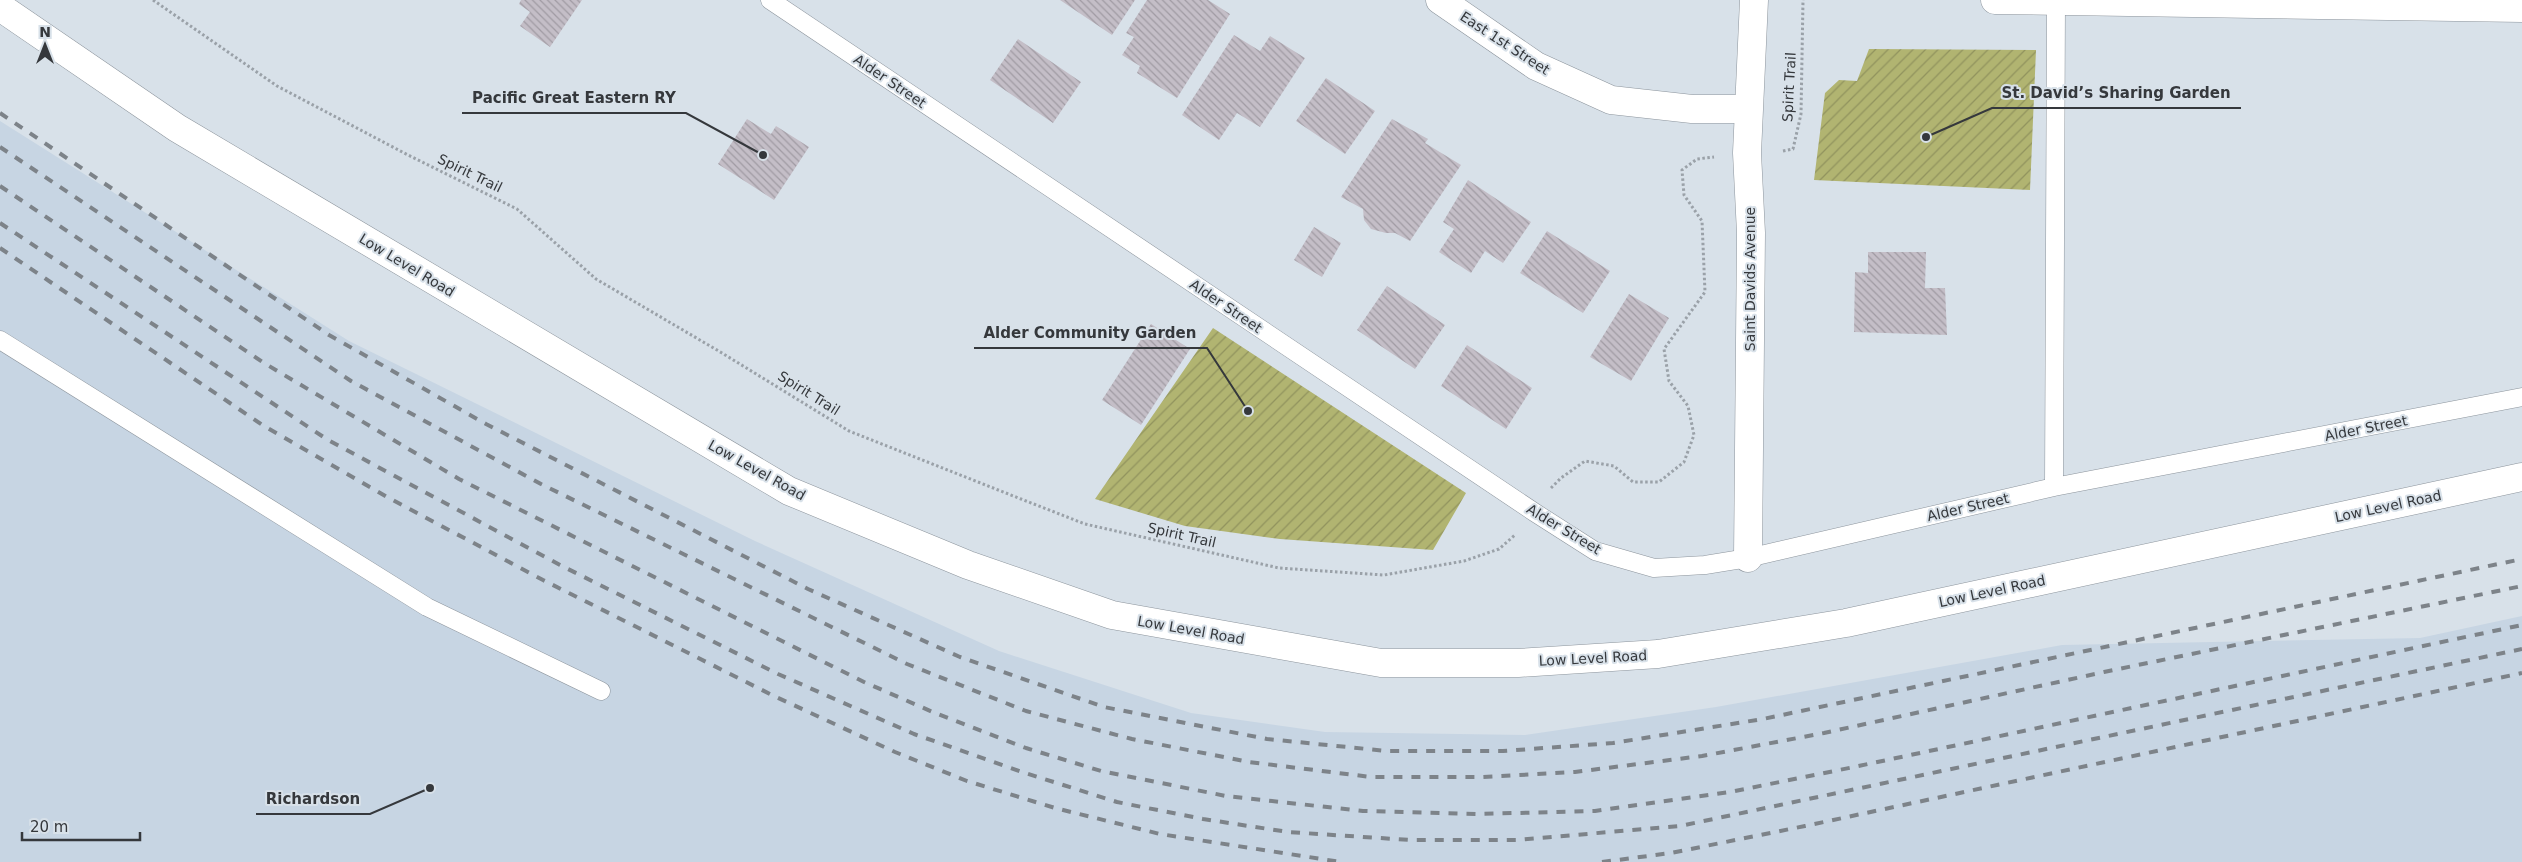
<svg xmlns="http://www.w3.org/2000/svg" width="2522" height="862" viewBox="0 0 2522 862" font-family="'DejaVu Sans',sans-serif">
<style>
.built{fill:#c7d5e3}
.garden{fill:url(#garden-furrows)}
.building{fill:url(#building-back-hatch)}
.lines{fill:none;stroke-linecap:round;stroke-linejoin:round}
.service-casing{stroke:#8c949c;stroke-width:19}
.minor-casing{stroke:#8c949c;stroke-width:29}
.secondary-casing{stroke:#8c949c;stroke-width:29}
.path{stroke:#9aa1a8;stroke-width:3;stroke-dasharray:2.5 2.5;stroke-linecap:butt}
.service{stroke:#fff;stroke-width:18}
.minor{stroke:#fff;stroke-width:28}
.secondary{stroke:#fff;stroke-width:28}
.rail{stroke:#7d8389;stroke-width:4;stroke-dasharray:9 9;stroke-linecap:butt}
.labels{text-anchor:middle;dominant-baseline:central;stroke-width:4;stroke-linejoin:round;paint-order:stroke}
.street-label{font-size:14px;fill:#35383c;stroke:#d8e1e9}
.leader{fill:none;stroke:#35383c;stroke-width:2}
.callout-dot{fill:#35383c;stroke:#d8e1e9;stroke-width:2}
.callout-label{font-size:15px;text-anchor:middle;font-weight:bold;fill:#35383c;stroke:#d8e1e9;stroke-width:4;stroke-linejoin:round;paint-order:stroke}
</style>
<defs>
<pattern id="garden-furrows" width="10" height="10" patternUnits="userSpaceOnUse" patternTransform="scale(1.25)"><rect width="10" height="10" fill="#b1b471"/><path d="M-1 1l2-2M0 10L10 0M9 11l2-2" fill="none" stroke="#91935e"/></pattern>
<pattern id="building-back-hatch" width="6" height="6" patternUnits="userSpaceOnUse" patternTransform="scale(1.25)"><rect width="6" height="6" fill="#c4bec7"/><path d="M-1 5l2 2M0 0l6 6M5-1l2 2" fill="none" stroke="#a09ba3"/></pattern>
</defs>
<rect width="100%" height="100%" fill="#d8e1e9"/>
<path class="built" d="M 0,121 L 349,341 L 755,541 L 999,651 L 1191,713 L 1325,732 L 1525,735 L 1716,707 L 2062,645 L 2420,638 L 2522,616 L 2522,862 L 0,862 Z"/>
<path class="garden" d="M 1869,49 L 2036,50 L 2030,190 L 1814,180 L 1825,93 L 1839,80 L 1857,81 Z
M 1213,328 L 1466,493 L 1433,550 L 1280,539 L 1185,526 L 1095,499 Z"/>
<path class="building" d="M 521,0 L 582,0 L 550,47 L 520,26 L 530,12 L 519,4 Z
M 1060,0 L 1135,0 L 1112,35 Z
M 1147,0 L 1208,0 L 1230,14 L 1177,98 L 1137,73 L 1140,66 L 1122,55 L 1134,37 L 1126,33 Z
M 1234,35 L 1260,51 L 1270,36 L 1305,58 L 1260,127 L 1237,113 L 1219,140 L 1182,115 Z
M 1018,39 L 1081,82 L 1053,123 L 990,80 Z
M 1326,78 L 1375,111 L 1345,154 L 1296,121 Z
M 747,119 L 771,134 L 776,126 L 809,147 L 774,200 L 718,164 Z
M 1392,119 L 1428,139 L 1425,143 L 1461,165 L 1410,241 L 1395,233 L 1386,233 L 1371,229 L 1364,220 L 1363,209 L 1341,197 Z
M 1468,180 L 1531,222 L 1503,263 L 1485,251 L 1471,273 L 1439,252 L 1454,229 L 1443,222 Z
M 1314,227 L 1341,243 L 1322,277 L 1294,260 Z
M 1547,231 L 1610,271 L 1583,313 L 1520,273 Z
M 1868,252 L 1926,252 L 1925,288 L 1945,288 L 1947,335 L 1854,332 L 1855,272 L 1868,273 Z
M 1387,286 L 1445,325 L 1415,369 L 1357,330 Z
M 1629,294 L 1669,318 L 1631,381 L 1590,357 Z
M 1151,324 L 1190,349 L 1141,425 L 1102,400 Z
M 1467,345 L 1532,388 L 1506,429 L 1441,386 Z"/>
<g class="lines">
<g class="service-casing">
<path id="service" d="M 770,0 L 1534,512 L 1595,551 L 1654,568 L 1705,565 L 1748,558 L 2054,487 L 2522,397
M 0,340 L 427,607 L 601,691
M 2054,487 L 2056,1"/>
</g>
<g class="minor-casing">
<path id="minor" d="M 1440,0 L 1536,66 L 1611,100 L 1692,109 L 1748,109
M 1995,0 L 2522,8
M 1748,558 L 1751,233 L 1747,153 L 1754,0"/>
</g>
<g class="secondary-casing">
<path id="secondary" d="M 0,7 L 177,128 L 789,491 L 968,565 L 1112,615 L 1381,663 L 1518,663 L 1658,654 L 1846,623 L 2522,477"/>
</g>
<path class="path" d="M 153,0 L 277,86 L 408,155 L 517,209 L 596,279 L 722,353 L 849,431 L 1021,499 L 1085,524 L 1279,568 L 1384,575 L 1464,561 L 1499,549 L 1515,535
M 1783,151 L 1793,149 L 1801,114 L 1803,0
M 1551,488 L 1561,478 L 1585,461 L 1614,466 L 1633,482 L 1659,482 L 1684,462 L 1694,435 L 1688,406 L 1669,381 L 1664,349 L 1705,292 L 1702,221 L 1684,195 L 1682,170 L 1697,159 L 1714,157"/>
<use href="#service" class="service"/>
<use href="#minor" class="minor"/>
<use href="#secondary" class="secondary"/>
<path class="rail" d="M 0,113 L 329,335 L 486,424 L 808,589 L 960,657 L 1104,707 L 1267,739 L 1387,751 L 1503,751 L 1613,743 L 1763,719 L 2522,559
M 0,147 L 351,381 L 541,484 L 907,664 L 1026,711 L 1132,739 L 1249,762 L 1371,777 L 1482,777 L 1575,772 L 1702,756 L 1824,733 L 2104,672 L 2522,586
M 0,186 L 264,363 L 459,479 L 738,619 L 864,682 L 935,713 L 1026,748 L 1101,771 L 1226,796 L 1363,811 L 1477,814 L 1595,811 L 1730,792 L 1854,767 L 2522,625
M 0,223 L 328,440 L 560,565 L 778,674 L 914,734 L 1022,772 L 1117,802 L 1203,819 L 1288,832 L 1410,840 L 1516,840 L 1680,826 L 2522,649
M 0,248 L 264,426 L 387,497 L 543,580 L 774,696 L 895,752 L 967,781 L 1055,808 L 1160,834 L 1341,862
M 1602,862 L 1671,853 L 1805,826 L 2522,673"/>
</g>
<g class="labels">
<g class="street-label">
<text transform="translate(1505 43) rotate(33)">East 1st Street</text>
<text transform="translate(890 81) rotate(34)">Alder Street</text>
<text transform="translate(1789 87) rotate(-87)">Spirit Trail</text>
<text transform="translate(470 173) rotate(26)">Spirit Trail</text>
<text transform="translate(407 265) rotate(31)">Low Level Road</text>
<text transform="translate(1750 279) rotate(-90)">Saint Davids Avenue</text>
<text transform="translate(1226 306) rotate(34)">Alder Street</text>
<text transform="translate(809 393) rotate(32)">Spirit Trail</text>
<text transform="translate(2366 428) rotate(-11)">Alder Street</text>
<text transform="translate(757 470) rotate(29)">Low Level Road</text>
<text transform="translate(2388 506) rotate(-12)">Low Level Road</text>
<text transform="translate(1968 507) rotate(-13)">Alder Street</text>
<text transform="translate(1564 529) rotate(31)">Alder Street</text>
<text transform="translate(1182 535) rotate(13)">Spirit Trail</text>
<text transform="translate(1992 591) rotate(-12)">Low Level Road</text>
<text transform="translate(1191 630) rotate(10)">Low Level Road</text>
<text transform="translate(1593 658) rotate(-3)">Low Level Road</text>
</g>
</g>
<path class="leader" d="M1926 137L1992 108H2241M763 155L686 113H462M1248 411L1207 348H974M430 788L370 814H256"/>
<g class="callout-dot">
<circle cx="1926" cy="137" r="5"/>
<circle cx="763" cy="155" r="5"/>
<circle cx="1248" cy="411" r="5"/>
<circle cx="430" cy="788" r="5"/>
</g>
<g class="callout-label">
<text x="2116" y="98">St. David’s Sharing Garden</text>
<text x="574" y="103">Pacific Great Eastern RY</text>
<text x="1090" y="338">Alder Community Garden</text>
<text x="313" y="804">Richardson</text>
</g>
<g transform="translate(45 45)" stroke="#d8e1e9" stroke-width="4" paint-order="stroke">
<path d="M0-4L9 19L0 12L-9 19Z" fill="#35383c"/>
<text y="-8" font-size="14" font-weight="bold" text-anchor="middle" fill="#35383c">N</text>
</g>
<path d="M22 832v8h118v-8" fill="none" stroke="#35383c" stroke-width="2.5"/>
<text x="30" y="832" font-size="15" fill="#35383c" stroke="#d8e1e9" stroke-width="4" paint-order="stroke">20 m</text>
</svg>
